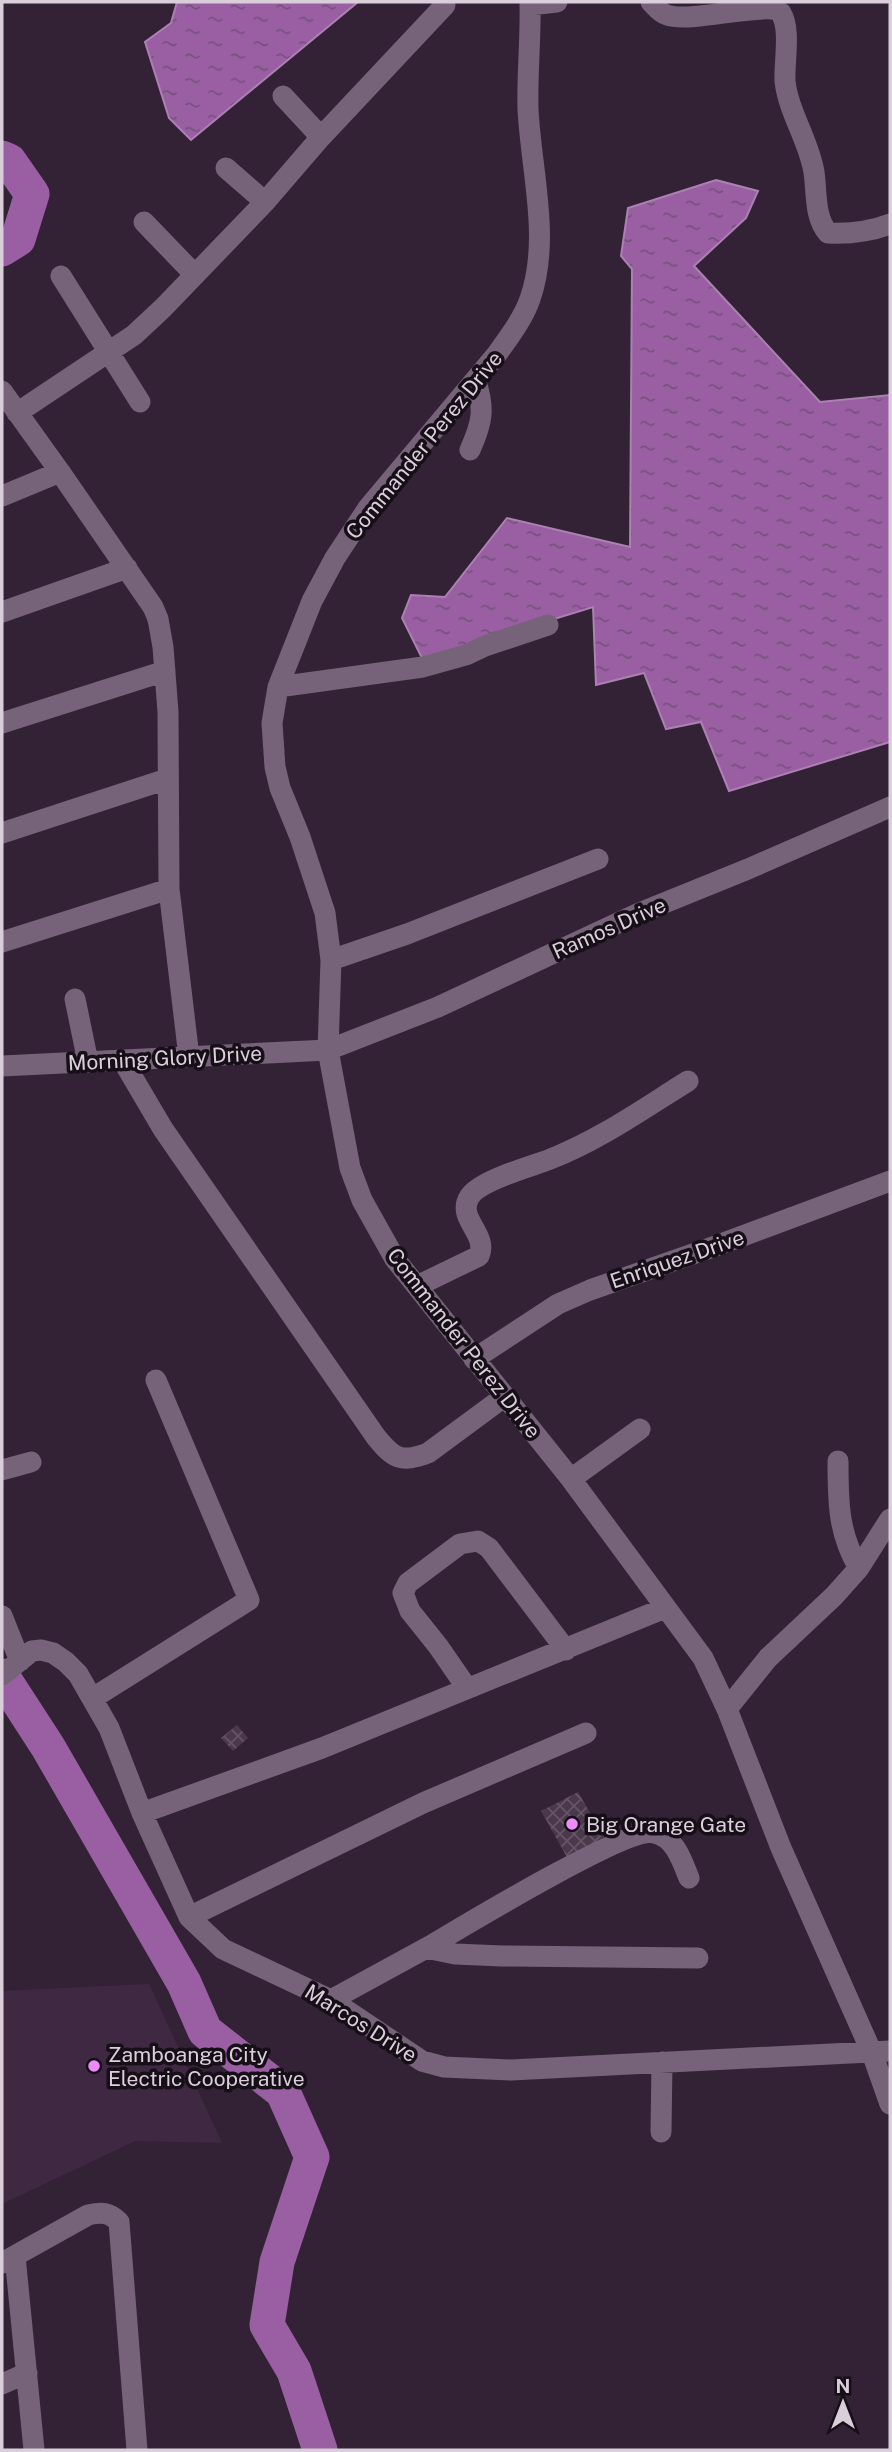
<svg xmlns="http://www.w3.org/2000/svg" width="892" height="2452" viewBox="0 0 892 2452" font-family="'Public Sans',sans-serif">
<style>
.built{fill:#3f2942}
.water{fill:url(#water-ripples);stroke:#ad80b4;stroke-width:2}
.lines{fill:none;stroke-linecap:round;stroke-linejoin:round}
.river{stroke:#9a5fa3;stroke-width:35}
.building{fill:url(#building-cross-hatch)}
.street{stroke:#766279;stroke-width:21}
.poi-dot{fill:#ec8cfb;stroke:#170f18;stroke-width:2.5}
.labels{text-anchor:middle;dominant-baseline:central;stroke-width:7;stroke-linejoin:round;paint-order:stroke}
.street-label{font-size:21px;fill:#dacedb;stroke:#170f18}
.poi-label{font-size:21px;fill:#dacedb;stroke:#170f18;text-anchor:start}
</style>
<defs>
<pattern id="water-ripples" width="26" height="14" patternUnits="userSpaceOnUse" patternTransform="scale(1.75)"><rect width="26" height="14" fill="#9a5fa3"/><path d="M2 4q2-2 4 0t4 0M15 11q2-2 4 0t4 0" fill="none" stroke="#76527c"/></pattern>
<pattern id="building-cross-hatch" width="8" height="8" patternUnits="userSpaceOnUse" patternTransform="scale(1.75)"><rect width="8" height="8" fill="#4b384d"/><path d="M0 0l8 8M0 8l8-8" fill="none" stroke="#645466"/></pattern>
</defs>
<rect width="100%" height="100%" fill="#332236"/>
<path class="built" d="M 149,1984 L 222,2143 L 135,2141 L 2,2204 L 2,1991 Z"/>
<path class="water" d="M 177,2 L 358,2 L 191,140 L 169,118 L 145,42 L 171,23 Z
M 716,180 L 758,191 L 746,218 L 694,266 L 820,402 L 890,395 L 890,742 L 729,791 L 701,722 L 666,729 L 644,673 L 596,685 L 593,607 L 496,637 L 457,652 L 423,660 L 402,618 L 411,595 L 445,597 L 507,518 L 630,547 L 632,269 L 621,256 L 628,208 Z"/>
<g class="lines">
<path class="river" d="M 2,158 L 9,161 L 32,194 L 18,239 L 2,249
M 2,1676 L 48,1747 L 184,1983 L 205,2031 L 283,2092 L 312,2157 L 277,2262 L 267,2325 L 294,2371 L 320,2450"/>
</g>
<path class="building" d="M 237,1725 L 248,1738 L 233,1751 L 221,1738 Z
M 578,1792 L 604,1837 L 568,1859 L 541,1811 Z"/>
<g class="lines">
<path class="street" d="M 530,2 C 531,37 527,73 528,109 C 531,171 551,239 530,299 C 523,319 509,337 497,354 L 368,508 L 335,558 L 312,601 L 278,687 L 272,723 L 275,767 L 280,788 L 300,837 L 325,913 L 331,960 L 328,1050 L 350,1168 L 362,1200 L 395,1259 L 571,1479 L 703,1658 L 727,1709 L 781,1848 L 872,2053 L 890,2104
M 651,2 C 656,7 660,13 667,15 C 691,24 768,0 781,13 C 791,29 784,62 785,81 C 788,111 809,141 814,172 C 817,192 814,217 828,233 C 850,234 869,232 890,224
M 530,5 L 557,2
M 283,96 L 321,137
M 226,168 L 265,202
M 144,222 L 195,275
M 61,276 L 140,402
M 2,391 L 60,472
M 17,413 L 134,335 L 163,308 L 265,202 L 321,137 L 445,5
M 470,450 C 482,423 485,410 476,382
M 2,496 L 60,472 L 153,607 L 158,619 L 163,647 L 168,712 L 169,889 L 189,1057
M 2,612 L 127,568
M 278,687 L 423,667 L 466,655 L 485,646 L 548,625
M 2,723 L 165,671
M 2,833 L 167,779
M 2,942 L 169,889
M 331,960 L 407,934 L 598,859
M 75,999 L 88,1062
M 123,1061 L 163,1129 L 376,1437 C 394,1459 401,1463 428,1453 L 504,1397
M 2,1066 L 328,1050 L 438,1007 L 637,914 L 748,869 L 890,807
M 417,1286 L 479,1256 C 489,1234 455,1218 470,1196 C 481,1180 529,1167 548,1160 C 598,1141 643,1109 688,1081
M 474,1359 L 558,1304 L 590,1290 L 713,1247 L 890,1181
M 838,1461 C 838,1500 838,1534 859,1568
M 2,1470 L 31,1462
M 571,1479 L 640,1429
M 2,1616 L 20,1661
M 2,1675 L 32,1651 L 41,1650 L 53,1653 L 66,1662 L 78,1674 L 109,1728 L 142,1813 L 189,1917 L 223,1949 L 331,2000 L 422,2061 L 444,2067 L 511,2070 L 890,2051
M 467,1688 L 438,1646 L 410,1611 L 403,1593 L 408,1583 L 460,1544 L 478,1541 L 489,1548 L 566,1650
M 93,1698 L 249,1600 L 156,1380
M 727,1709 L 768,1658 L 834,1596 L 859,1568 L 890,1519
M 142,1813 L 322,1748 L 665,1608
M 189,1917 L 423,1803 L 586,1733
M 426,1948 L 455,1954 L 502,1956 L 698,1958
M 331,2000 C 364,1982 397,1964 430,1946 C 464,1926 627,1827 654,1833 C 675,1837 682,1861 689,1878
M 661,2132 L 662,2062
M 15,2256 L 34,2450
M 2,2263 L 88,2215 C 102,2212 109,2212 119,2222 L 137,2450
M 2,2384 L 27,2373"/>
</g>
<g class="poi-dot">
<circle cx="572" cy="1824" r="7"/>
<circle cx="94" cy="2066" r="7"/>
</g>
<g class="labels">
<g class="street-label">
<text transform="translate(424 445) rotate(-51)">Commander Perez Drive</text>
<text transform="translate(609 928) rotate(-24)">Ramos Drive</text>
<text transform="translate(165 1058) rotate(-3)">Morning Glory Drive</text>
<text transform="translate(677 1259) rotate(-19)">Enriquez Drive</text>
<text transform="translate(464 1343) rotate(52)">Commander Perez Drive</text>
<text transform="translate(361 2023) rotate(32)">Marcos Drive</text>
</g>
<g class="poi-label">
<text x="586" y="1824">Big Orange Gate</text>
<text x="108" y="2054">Zamboanga City<tspan x="108" dy="24">Electric Cooperative</tspan></text>
</g>
</g>
<rect width="892" height="2452" fill="none" stroke="#dacedb" stroke-width="7"/>
<g transform="translate(843 2403)" stroke="#170f18" stroke-width="5" paint-order="stroke">
<path d="M0-5L12 26L0 18L-12 26Z" fill="#dacedb"/>
<text y="-10" font-size="19" font-weight="bold" text-anchor="middle" fill="#dacedb">N</text>
</g>
</svg>
